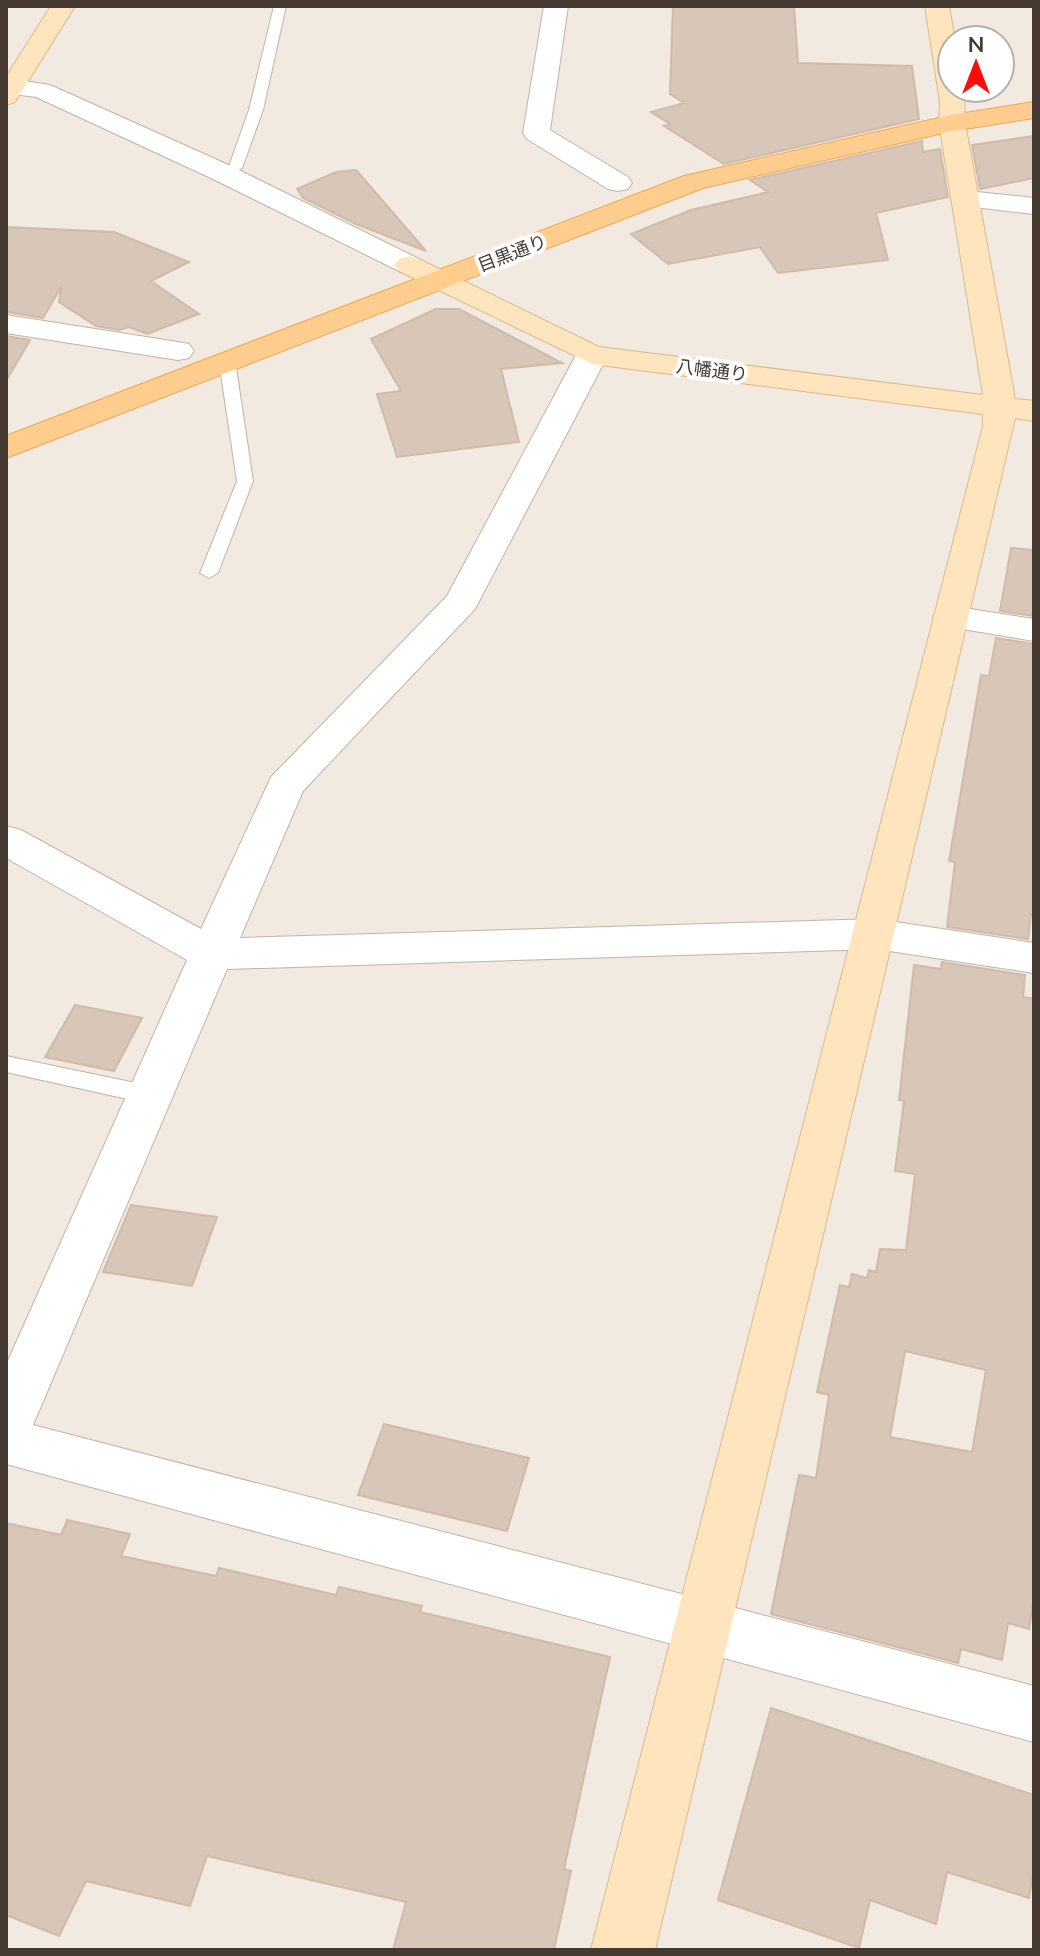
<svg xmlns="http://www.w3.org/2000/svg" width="1040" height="1956" viewBox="0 0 1040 1956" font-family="Mulish,'Noto Sans JP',sans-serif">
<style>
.building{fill:#d8c7b8;stroke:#d0baa8;stroke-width:2;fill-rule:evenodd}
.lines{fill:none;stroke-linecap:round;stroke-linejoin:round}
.lane-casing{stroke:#c1b3a6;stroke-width:2}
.street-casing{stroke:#c1b3a6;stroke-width:2}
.secondary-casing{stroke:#d9ba8e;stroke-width:2}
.primary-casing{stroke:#eea753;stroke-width:2}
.lane{fill:#fff;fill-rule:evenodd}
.street{fill:#fff;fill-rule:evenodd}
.secondary{fill:#ffe5be;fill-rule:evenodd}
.primary{fill:#ffcd8d;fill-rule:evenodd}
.labels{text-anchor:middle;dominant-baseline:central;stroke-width:8;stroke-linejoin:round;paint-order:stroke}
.far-street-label{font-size:18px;fill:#443a31;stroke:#fff}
</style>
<rect width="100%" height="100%" fill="#f2eae1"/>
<path class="building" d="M 673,6 L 794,6 L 798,63 L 912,66 L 919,119 L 724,164 L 664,126 L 670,124 L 651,112 L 684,103 L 670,94 Z
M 1034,136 L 1034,178 L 980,189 L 972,145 Z
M 922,141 L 923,152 L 940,149 L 948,197 L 876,213 L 888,260 L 778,273 L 760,247 L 668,264 L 631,234 L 691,210 L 768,192 L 750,180 Z
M 356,170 L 426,251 L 356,224 L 303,198 L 297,189 L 336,172 Z
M 6,227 L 114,232 L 189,262 L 151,281 L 199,314 L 147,334 L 129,327 L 119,330 L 96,326 L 59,302 L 61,287 L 43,318 L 6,312 Z
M 436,309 L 459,309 L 562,363 L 501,369 L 519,442 L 397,457 L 377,394 L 401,391 L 371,339 Z
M 6,336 L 30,340 L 6,381 Z
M 1011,548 L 1034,550 L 1034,616 L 1000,611 Z
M 996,638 L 1034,644 L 1034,915 L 1031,914 L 1028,939 L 947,927 L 955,862 L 949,861 L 981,675 L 989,676 Z
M 942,962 L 1025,975 L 1023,997 L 1034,999 L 1034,1598 L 1029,1629 L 1008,1623 L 1002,1660 L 961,1649 L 958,1663 L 771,1614 L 799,1475 L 816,1478 L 829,1395 L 817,1392 L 840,1285 L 849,1287 L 852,1274 L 867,1278 L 869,1270 L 876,1272 L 880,1249 L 906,1250 L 915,1174 L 895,1171 L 904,1101 L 899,1100 L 914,965 L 941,969 ZM 905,1351 L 986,1370 L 972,1452 L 890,1437 Z
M 75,1005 L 142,1018 L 114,1071 L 45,1057 Z
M 131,1205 L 217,1217 L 192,1286 L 103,1272 Z
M 384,1424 L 529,1458 L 507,1531 L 358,1495 Z
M 67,1520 L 130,1534 L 121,1556 L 216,1576 L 219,1568 L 336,1595 L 339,1587 L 422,1606 L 420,1612 L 610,1657 L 564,1869 L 571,1871 L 554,1950 L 393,1950 L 406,1902 L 207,1856 L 190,1906 L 86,1881 L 59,1936 L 6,1915 L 6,1523 L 61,1535 Z
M 771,1708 L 1034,1795 L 1034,1868 L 1029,1898 L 947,1872 L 936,1924 L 870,1900 L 859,1948 L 718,1900 Z"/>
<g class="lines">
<g class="lane-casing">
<path id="lane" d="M 274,6 L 286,6 L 263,110 L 242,168 L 228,176 L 218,176 L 218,170 L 229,166 L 249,110 Z
M 227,356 L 235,361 L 253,481 L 218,573 L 209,578 L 200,573 L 237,481 L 219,361 Z
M 6,1056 L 150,1086 L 158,1089 L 162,1095 L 158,1101 L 150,1104 L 6,1072 Z"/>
</g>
<g class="street-casing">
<path id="street" d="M 544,6 L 568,6 L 550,130 L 628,177 L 632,183 L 628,189 L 618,191 L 608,189 L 527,139 L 523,133 Z
M 12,79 L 50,85 L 233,167 L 419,259 L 424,265 L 419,271 L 409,274 L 399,271 L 213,179 L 36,97 L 6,93 L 6,81 Z
M 967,191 L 1034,198 L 1034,214 L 957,205 L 953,199 L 957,193 Z
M 6,315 L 178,342 L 189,344 L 194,351 L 189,358 L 178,360 L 6,333 Z
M 592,346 L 603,348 L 608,355 L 475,609 L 303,791 L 240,938 L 876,919 L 1034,943 L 1034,973 L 876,949 L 227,969 L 33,1425 L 1034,1686 L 1034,1742 L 6,1464 L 6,1365 L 187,960 L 6,858 L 6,826 L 21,830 L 201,929 L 271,777 L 447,596 L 576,355 L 581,348 Z
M 951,606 L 1034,619 L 1034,641 L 938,625 L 933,617 L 938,609 Z"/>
</g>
<g class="secondary-casing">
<path id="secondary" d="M 51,6 L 75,6 L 15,102 L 6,105 L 6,77 Z
M 925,6 L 949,6 L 955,40 L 952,40 L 952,88 L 964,88 L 965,123 L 1015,399 L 1034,401 L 1034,421 L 1015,418 L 655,1950 L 591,1950 L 983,426 L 983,414 L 592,364 L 399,271 L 394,265 L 399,259 L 409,256 L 419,259 L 599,347 L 983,395 L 939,123 L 940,102 Z"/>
</g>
<g class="primary-casing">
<path id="primary" d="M 1034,102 L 1034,118 L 952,131 L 703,188 L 6,458 L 6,436 L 684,176 L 952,115 Z"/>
</g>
<use href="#lane" class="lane"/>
<use href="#street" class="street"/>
<use href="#secondary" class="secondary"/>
<use href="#primary" class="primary"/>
</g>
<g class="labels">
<g class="far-street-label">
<text transform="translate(512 253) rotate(-21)">目黒通り</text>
<text transform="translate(712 370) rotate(7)">八幡通り</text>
</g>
</g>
<rect width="1040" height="1956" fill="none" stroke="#443a31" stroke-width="16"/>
<g transform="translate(976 64)"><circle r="38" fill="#ffffff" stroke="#b4b0ad" stroke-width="2"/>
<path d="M0-6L14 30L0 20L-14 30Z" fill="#ff0b0c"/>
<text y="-12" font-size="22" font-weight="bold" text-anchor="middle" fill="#443a31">N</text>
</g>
</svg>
